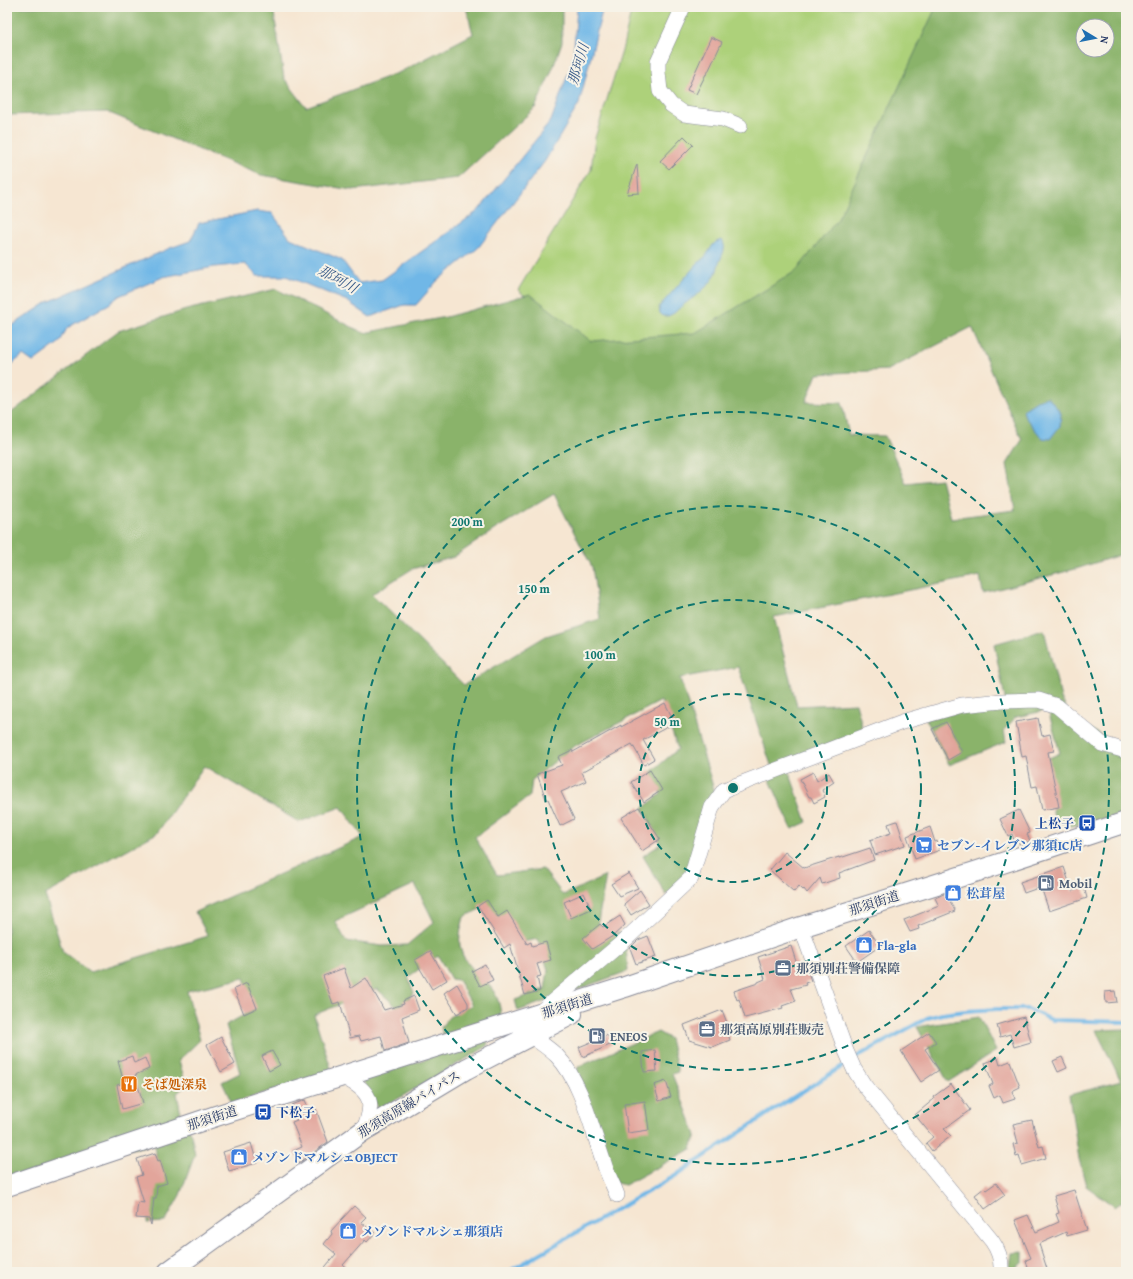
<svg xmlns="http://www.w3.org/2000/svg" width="1133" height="1279" viewBox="0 0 1133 1279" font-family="'Gentium Book Plus','Noto Serif JP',serif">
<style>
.green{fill:#add17a;stroke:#64806c}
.forest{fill:#8ab36a;stroke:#527164;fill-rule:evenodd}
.water{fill:#70b7e7;stroke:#4673a2}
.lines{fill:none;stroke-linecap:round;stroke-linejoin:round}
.stream{stroke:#70b7e7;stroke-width:4}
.building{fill:#e2a59b}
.minor-casing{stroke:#888a98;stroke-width:16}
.major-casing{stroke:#888a98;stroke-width:22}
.minor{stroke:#fff;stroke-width:15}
.major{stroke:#fff;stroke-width:20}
.ring{fill:none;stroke:#0f766e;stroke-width:2;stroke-dasharray:7 5}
.labels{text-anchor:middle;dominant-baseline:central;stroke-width:4;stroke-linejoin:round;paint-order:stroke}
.transit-label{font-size:13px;font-weight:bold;fill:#164399;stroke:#f7f3e8;text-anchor:end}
.shop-label{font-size:13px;font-weight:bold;fill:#366cbe;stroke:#f7f3e8;text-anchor:start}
.service-label{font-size:13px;font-weight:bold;fill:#4e5e75;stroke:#f7f3e8;text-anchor:start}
.street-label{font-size:13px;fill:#1b2f5e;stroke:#f7f3e8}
.food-label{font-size:13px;font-weight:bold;fill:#c56008;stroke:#f7f3e8;text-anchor:start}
.water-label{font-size:14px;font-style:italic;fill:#355887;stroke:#f7f3e8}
.centre{fill:#0f766e;stroke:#f7f3e8;stroke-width:2}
.ring-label{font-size:12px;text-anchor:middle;font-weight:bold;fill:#0f766e;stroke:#f7f3e8;stroke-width:4;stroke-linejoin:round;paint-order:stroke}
</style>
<rect width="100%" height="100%" fill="#f7f3e8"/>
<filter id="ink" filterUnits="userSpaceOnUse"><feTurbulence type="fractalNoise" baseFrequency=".025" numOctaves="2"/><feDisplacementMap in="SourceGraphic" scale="8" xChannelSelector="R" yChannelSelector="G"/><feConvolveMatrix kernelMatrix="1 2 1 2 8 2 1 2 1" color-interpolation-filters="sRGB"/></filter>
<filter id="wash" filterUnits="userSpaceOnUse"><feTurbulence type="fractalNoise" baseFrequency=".012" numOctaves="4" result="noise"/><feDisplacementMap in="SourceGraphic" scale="16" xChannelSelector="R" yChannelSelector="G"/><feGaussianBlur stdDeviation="0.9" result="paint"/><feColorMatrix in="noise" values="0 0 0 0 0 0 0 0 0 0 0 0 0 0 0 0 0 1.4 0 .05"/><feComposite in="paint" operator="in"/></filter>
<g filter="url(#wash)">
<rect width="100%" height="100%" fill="#f6e6d2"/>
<path class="green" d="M 632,7 L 673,7 L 672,11 L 674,7 L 943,7 L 843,222 L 801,275 L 692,341 L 588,348 L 518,290 L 591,170 L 595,138 L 622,51 Z"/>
<path class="forest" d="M 7,7 L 273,7 L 284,78 L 306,107 L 400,72 L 473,34 L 466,7 L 562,7 L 562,42 L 553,68 L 535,108 L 458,178 L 352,190 L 261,175 L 107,112 L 7,115 Z
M 936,7 L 1126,7 L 1126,553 L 1079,568 L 983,593 L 980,576 L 774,617 L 797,706 L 856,703 L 863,730 L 786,763 L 807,822 L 792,829 L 770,780 L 772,768 L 738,667 L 680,678 L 715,793 L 687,875 L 666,895 L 643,856 L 661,844 L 643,808 L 661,794 L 650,773 L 678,749 L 661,701 L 573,747 L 532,780 L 530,796 L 475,837 L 497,875 L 543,869 L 563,895 L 606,876 L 598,922 L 607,933 L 625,933 L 628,971 L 518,1011 L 515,1000 L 545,989 L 548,970 L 538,939 L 522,942 L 488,905 L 464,917 C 461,929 457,941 462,953 C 464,959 470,966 474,970 C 490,986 499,992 501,1016 L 443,1036 L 441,1027 L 449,1017 L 472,1005 L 458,980 L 451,979 L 438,956 L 408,977 L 414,993 L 398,1008 L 377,989 L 314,1015 L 332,1072 L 232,1103 L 222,1082 L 240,1073 L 226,1025 L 255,1009 L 244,978 L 187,991 L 200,1040 L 179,1060 L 186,1086 L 177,1093 L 182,1120 L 191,1134 L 195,1154 L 180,1195 L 165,1222 L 147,1223 L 150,1204 L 155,1190 L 156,1151 L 154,1144 L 7,1177 L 7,416 L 118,331 L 186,310 L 276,289 L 364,333 L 446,317 L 530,294 L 591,341 L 695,333 L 796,271 L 838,219 ZM 1083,26 L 1107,26 L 1107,50 L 1083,50 ZM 972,327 L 1022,440 L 1007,464 L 1015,510 L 951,518 L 941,479 L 906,483 L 885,436 L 849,435 L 842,403 L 806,402 L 817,374 L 888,370 ZM 554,494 L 592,567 L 600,619 L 546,636 L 464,685 L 372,594 L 412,569 L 454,557 L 497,528 ZM 204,766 L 299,822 L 341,807 L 363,837 L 195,912 L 208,936 L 90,972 L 63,952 L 45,895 L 157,833 ZM 415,884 L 434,922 L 407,945 L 382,946 L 346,941 L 335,921 Z
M 1044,630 L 1061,698 L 1070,716 L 1126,751 L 1126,812 L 1108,819 L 1071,826 L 1054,820 L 1047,759 L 1060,753 L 1048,710 L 1016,717 L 1004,730 L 1006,742 L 949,765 L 926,719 L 1006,703 L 994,644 Z
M 979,1017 L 996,1051 L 948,1082 L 917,1027 Z
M 1126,1029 L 1126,1199 L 1115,1207 L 1086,1186 L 1079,1159 L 1069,1095 L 1121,1081 L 1096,1030 Z
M 658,1032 L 670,1039 L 678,1072 L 672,1074 L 696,1135 L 691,1149 L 625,1185 L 616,1183 L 576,1076 L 578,1067 Z
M 486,1040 L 488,1043 L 486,1047 L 377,1111 L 376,1103 L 362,1079 Z
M 1023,1252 L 1023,1262 L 1016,1268 L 1015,1272 L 1009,1272 L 1012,1253 Z"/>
<path class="water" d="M 577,7 L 603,7 L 579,104 L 545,161 L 478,248 L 437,281 L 416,305 L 404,305 L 370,317 L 347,301 L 286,276 L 257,276 L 245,264 L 214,267 L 163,277 L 119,296 L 109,304 L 67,328 L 60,342 L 33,362 L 23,355 L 11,365 L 9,374 L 7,375 L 7,329 L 48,302 L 170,248 L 190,241 L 199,223 L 257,211 L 272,213 L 290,238 L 342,260 L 359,283 L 382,280 L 478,211 L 551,121 L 573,60 Z
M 722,240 C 726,247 724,251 721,258 C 718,263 718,270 715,275 C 708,290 686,301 674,313 L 668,316 L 663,316 L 660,313 L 659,307 L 697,264 L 706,256 L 713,245 L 716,242 Z
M 1048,397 L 1061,413 L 1060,426 L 1050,439 L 1042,438 L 1025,417 L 1023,410 L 1040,399 Z"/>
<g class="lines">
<path class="stream" d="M 508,1272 L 675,1176 L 778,1107 L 860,1055 L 927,1018 L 942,1014 L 966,1011 L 997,1009 L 1028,1009 L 1052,1020 L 1126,1022"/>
</g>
<g id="blocks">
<path class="building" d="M 711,37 L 722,42 L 707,74 L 706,74 L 696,94 L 687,90 Z
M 684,136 L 693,145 L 669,169 L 660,161 Z
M 637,164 L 639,193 L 627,194 Z
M 665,703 L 675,723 L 643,740 L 654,759 L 644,765 L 632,744 L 582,772 L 586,781 L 561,792 L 574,819 L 560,826 L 548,799 L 546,799 L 537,774 L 562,765 L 558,757 L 572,750 L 573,752 L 621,725 L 621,727 Z
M 1038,718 L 1042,736 L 1050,734 L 1054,751 L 1048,752 L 1059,807 L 1042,810 L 1037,786 L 1032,787 L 1026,756 L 1022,757 L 1016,722 Z
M 946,722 L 962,752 L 948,760 L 932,729 Z
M 650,770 L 662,790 L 644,802 L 631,782 Z
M 813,772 L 817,781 L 829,773 L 834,782 L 822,790 L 825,797 L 814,803 L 811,797 L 809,797 L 800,779 Z
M 639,807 L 660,839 L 642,851 L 621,818 Z
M 1019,810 L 1030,833 L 1027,834 L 1030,841 L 1020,845 L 1017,839 L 1014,840 L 1012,834 L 1008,836 L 1000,819 Z
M 897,821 L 905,845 L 875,855 L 870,840 L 891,833 L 888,824 Z
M 930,827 L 935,842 L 937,841 L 940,850 L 915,859 L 907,836 Z
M 870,848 L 874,860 L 839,873 L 840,878 L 822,884 L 820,878 L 807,893 L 804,889 L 803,890 L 799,886 L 794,892 L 770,870 L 785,852 L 804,868 L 839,857 L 839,858 L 843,857 Z
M 1064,867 L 1072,891 L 1084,887 L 1087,898 L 1049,911 L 1041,887 L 1024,893 L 1020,882 Z
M 629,873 L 638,888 L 619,896 L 611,884 Z
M 640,890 L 649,904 L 631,915 L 624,904 Z
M 584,893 L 591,909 L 571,918 L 564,902 Z
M 946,893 L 955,911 L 918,926 L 919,929 L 910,932 L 904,920 L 939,906 L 935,898 Z
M 487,900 L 498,917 L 507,911 L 527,944 L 531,942 L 532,946 L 546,942 L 551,960 L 537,964 L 541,976 L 537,977 L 540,991 L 525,995 L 510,944 L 504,948 L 478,906 Z
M 620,916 L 625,925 L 613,936 L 592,949 L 583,938 L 600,924 L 603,927 Z
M 869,930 L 880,946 L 857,962 L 846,946 Z
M 648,936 L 656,957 L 636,964 L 630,948 L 638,940 Z
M 791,946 L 798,968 L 806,966 L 811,981 L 805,983 L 806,985 L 791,989 L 796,1001 L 782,1006 L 783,1008 L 745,1018 L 739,999 L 737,1000 L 734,991 L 758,983 L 758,982 L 765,979 L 758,957 Z
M 430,951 L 447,980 L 432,989 L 415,960 Z
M 485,964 L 493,980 L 480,986 L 472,971 Z
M 344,968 L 351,988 L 366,978 L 384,1010 L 404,1004 L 403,1001 L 414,996 L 419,1010 L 402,1017 L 409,1043 L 385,1051 L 381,1036 L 361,1041 L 359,1036 L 350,1038 L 340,1002 L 333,1004 L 323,976 Z
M 247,983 L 257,1008 L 244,1014 L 234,989 Z
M 457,984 L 468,1003 L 468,1007 L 457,1014 L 444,993 Z
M 1115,991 L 1117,1002 L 1106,1003 L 1105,992 Z
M 722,1010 L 731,1033 L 728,1034 L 730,1040 L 712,1047 L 689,1040 L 684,1025 Z
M 1024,1017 L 1031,1042 L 1014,1047 L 1010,1034 L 1000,1037 L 997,1025 Z
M 929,1032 L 936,1042 L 925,1049 L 939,1070 L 921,1082 L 901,1051 Z
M 608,1035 L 612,1044 L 583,1057 L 579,1047 Z
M 221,1037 L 235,1064 L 221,1072 L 207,1045 Z
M 655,1050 L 657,1071 L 644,1072 L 642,1052 Z
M 272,1051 L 280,1065 L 269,1071 L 262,1056 Z
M 132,1056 L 134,1063 L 145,1058 L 149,1069 L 135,1075 L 143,1103 L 122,1109 L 117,1085 L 124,1083 L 118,1061 Z
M 1062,1057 L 1067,1068 L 1058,1072 L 1053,1061 Z
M 998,1058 L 1000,1065 L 1010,1061 L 1020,1087 L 1012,1091 L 1015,1099 L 1003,1103 L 1000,1095 L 994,1098 L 989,1086 L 993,1084 L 985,1063 Z
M 666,1081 L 671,1097 L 659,1101 L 654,1085 Z
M 951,1084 L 970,1110 L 944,1129 L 951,1136 L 932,1151 L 926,1143 L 933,1137 L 915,1115 L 934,1099 L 933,1097 Z
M 305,1100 L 310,1112 L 316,1109 L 328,1142 L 299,1163 L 293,1151 L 302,1147 L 292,1122 L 297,1120 L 292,1105 Z
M 645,1101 L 649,1130 L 628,1133 L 624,1104 Z
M 1032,1120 L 1039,1147 L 1043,1146 L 1046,1158 L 1022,1165 L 1019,1155 L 1016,1156 L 1013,1144 L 1018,1143 L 1013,1124 Z
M 251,1143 L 257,1163 L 229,1171 L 223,1152 Z
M 155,1153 L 158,1161 L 160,1160 L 167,1183 L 157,1186 L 156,1198 L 154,1198 L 151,1225 L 149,1219 L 136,1218 L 138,1202 L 144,1203 L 136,1177 L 142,1175 L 137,1159 Z
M 996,1183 L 1005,1195 L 985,1209 L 975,1195 L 984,1188 L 986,1190 Z
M 1074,1190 L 1087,1230 L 1067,1236 L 1066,1232 L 1039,1244 L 1048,1272 L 1029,1272 L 1026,1260 L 1031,1258 L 1015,1220 L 1028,1215 L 1036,1232 L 1059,1222 L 1056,1214 L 1059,1213 L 1054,1196 Z
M 354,1206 L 366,1217 L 361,1222 L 375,1233 L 367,1242 L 365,1240 L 343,1265 L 352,1272 L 321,1272 L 336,1254 L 324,1244 L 332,1234 L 331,1231 Z"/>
</g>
</g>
<g filter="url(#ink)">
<use href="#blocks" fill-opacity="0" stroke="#888a98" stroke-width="1"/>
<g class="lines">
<g class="minor-casing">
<path id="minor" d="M 683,7 L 658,62 L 658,72 L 660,91 L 671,105 L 684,114 L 723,119 L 740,126
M 801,927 L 846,1051 L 854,1069 L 864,1085 L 992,1241 C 999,1251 1002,1260 1001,1272
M 540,1012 L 625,940 L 691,878 L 712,807 L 724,790 L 902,722 L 962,705 L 1002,701 L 1039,700 L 1057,706 L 1102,744 L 1126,751
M 530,1035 C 539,1042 549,1048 557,1056 C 582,1082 592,1130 604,1163 C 607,1174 613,1184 617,1195
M 343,1077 C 371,1091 376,1102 363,1131"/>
</g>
<g class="major-casing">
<path id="major" d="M 7,1186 L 216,1116 L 625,987 L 801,927 L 978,871 L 1126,822
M 168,1272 L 363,1131 L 466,1069 L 572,1014"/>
</g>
<use href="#minor" class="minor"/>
<use href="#major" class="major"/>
</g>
</g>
<g class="ring">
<circle cx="733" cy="788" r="94"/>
<circle cx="733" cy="788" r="188"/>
<circle cx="733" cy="788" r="282"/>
<circle cx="733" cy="788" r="376"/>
</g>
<defs>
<g id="bus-square" transform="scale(0.9)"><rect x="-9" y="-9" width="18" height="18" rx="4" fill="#1a4fb4" stroke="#f7f3e8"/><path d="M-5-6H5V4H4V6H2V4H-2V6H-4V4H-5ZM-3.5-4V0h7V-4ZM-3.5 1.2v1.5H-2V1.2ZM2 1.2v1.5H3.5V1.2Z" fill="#fff"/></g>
<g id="supermarket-square" transform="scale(0.9)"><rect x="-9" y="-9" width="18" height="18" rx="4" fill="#3f7fe0" stroke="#f7f3e8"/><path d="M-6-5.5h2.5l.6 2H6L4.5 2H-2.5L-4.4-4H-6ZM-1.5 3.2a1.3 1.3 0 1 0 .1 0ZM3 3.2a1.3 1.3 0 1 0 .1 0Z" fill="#fff"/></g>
<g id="fuel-square" transform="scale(0.9)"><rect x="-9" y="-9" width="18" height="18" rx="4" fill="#5c6f8a" stroke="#f7f3e8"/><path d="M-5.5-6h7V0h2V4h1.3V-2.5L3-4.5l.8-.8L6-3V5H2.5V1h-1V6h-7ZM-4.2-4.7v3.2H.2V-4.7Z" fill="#fff"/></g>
<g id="shop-square" transform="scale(0.9)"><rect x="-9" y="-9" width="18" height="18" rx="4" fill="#3f7fe0" stroke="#f7f3e8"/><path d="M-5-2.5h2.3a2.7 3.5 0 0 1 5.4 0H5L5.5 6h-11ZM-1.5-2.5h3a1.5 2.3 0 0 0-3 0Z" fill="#fff"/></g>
<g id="office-square" transform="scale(0.9)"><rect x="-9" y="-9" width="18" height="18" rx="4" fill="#5c6f8a" stroke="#f7f3e8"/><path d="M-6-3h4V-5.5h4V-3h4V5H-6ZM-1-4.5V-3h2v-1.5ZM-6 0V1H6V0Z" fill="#fff"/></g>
<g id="restaurant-square" transform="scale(0.9)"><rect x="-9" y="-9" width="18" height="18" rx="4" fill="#e8710a" stroke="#f7f3e8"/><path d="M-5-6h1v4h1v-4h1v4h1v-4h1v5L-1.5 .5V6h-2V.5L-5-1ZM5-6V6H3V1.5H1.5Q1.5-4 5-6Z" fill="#fff"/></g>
</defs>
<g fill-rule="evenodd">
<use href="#bus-square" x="1087" y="823"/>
<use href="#supermarket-square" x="924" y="845"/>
<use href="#fuel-square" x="1046" y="883"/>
<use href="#shop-square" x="953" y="893"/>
<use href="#shop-square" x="864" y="945"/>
<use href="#office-square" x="783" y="968"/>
<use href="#office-square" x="707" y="1029"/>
<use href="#fuel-square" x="597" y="1036"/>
<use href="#restaurant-square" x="129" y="1084"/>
<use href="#bus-square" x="263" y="1112"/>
<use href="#shop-square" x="239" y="1157"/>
<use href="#shop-square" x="348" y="1231"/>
</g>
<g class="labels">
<g class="transit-label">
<text x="1074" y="823">上松子</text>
<text x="276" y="1112" text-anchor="start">下松子</text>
</g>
<g class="shop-label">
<text x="937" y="845">セブン-イレブン那須IC店</text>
<text x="966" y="893">松茸屋</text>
<text x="877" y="945">Fla-gla</text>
<text x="252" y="1157">メゾンドマルシェOBJECT</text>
<text x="361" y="1231">メゾンドマルシェ那須店</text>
</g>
<g class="service-label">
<text x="1059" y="883">Mobil</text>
<text x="796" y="968">那須別荘警備保障</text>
<text x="720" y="1029">那須高原別荘販売</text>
<text x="610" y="1036">ENEOS</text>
</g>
<g class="street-label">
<text transform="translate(874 903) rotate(-18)">那須街道</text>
<text transform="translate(567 1006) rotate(-17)">那須街道</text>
<text transform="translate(409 1104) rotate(-31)">那須高原線バイパス</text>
<text transform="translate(212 1118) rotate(-18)">那須街道</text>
</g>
<g class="food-label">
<text x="142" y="1084">そば処深泉</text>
</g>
<g class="water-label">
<text transform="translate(578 64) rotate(-73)">那珂川</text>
<text transform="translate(338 279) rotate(29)">那珂川</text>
</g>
</g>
<circle cx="733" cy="788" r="6" class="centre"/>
<g class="ring-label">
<text x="467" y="526">200 m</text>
<text x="534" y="593">150 m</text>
<text x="600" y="659">100 m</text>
<text x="667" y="726">50 m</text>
</g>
<rect width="1133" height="1279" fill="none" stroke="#f7f3e8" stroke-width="24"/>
<g transform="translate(1095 38) rotate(100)"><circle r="19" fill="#f7f3e8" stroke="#9fa5b1"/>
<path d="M0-3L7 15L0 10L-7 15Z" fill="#1f6fb2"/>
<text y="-6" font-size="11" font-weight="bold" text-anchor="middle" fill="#1b2f5e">N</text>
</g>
</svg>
